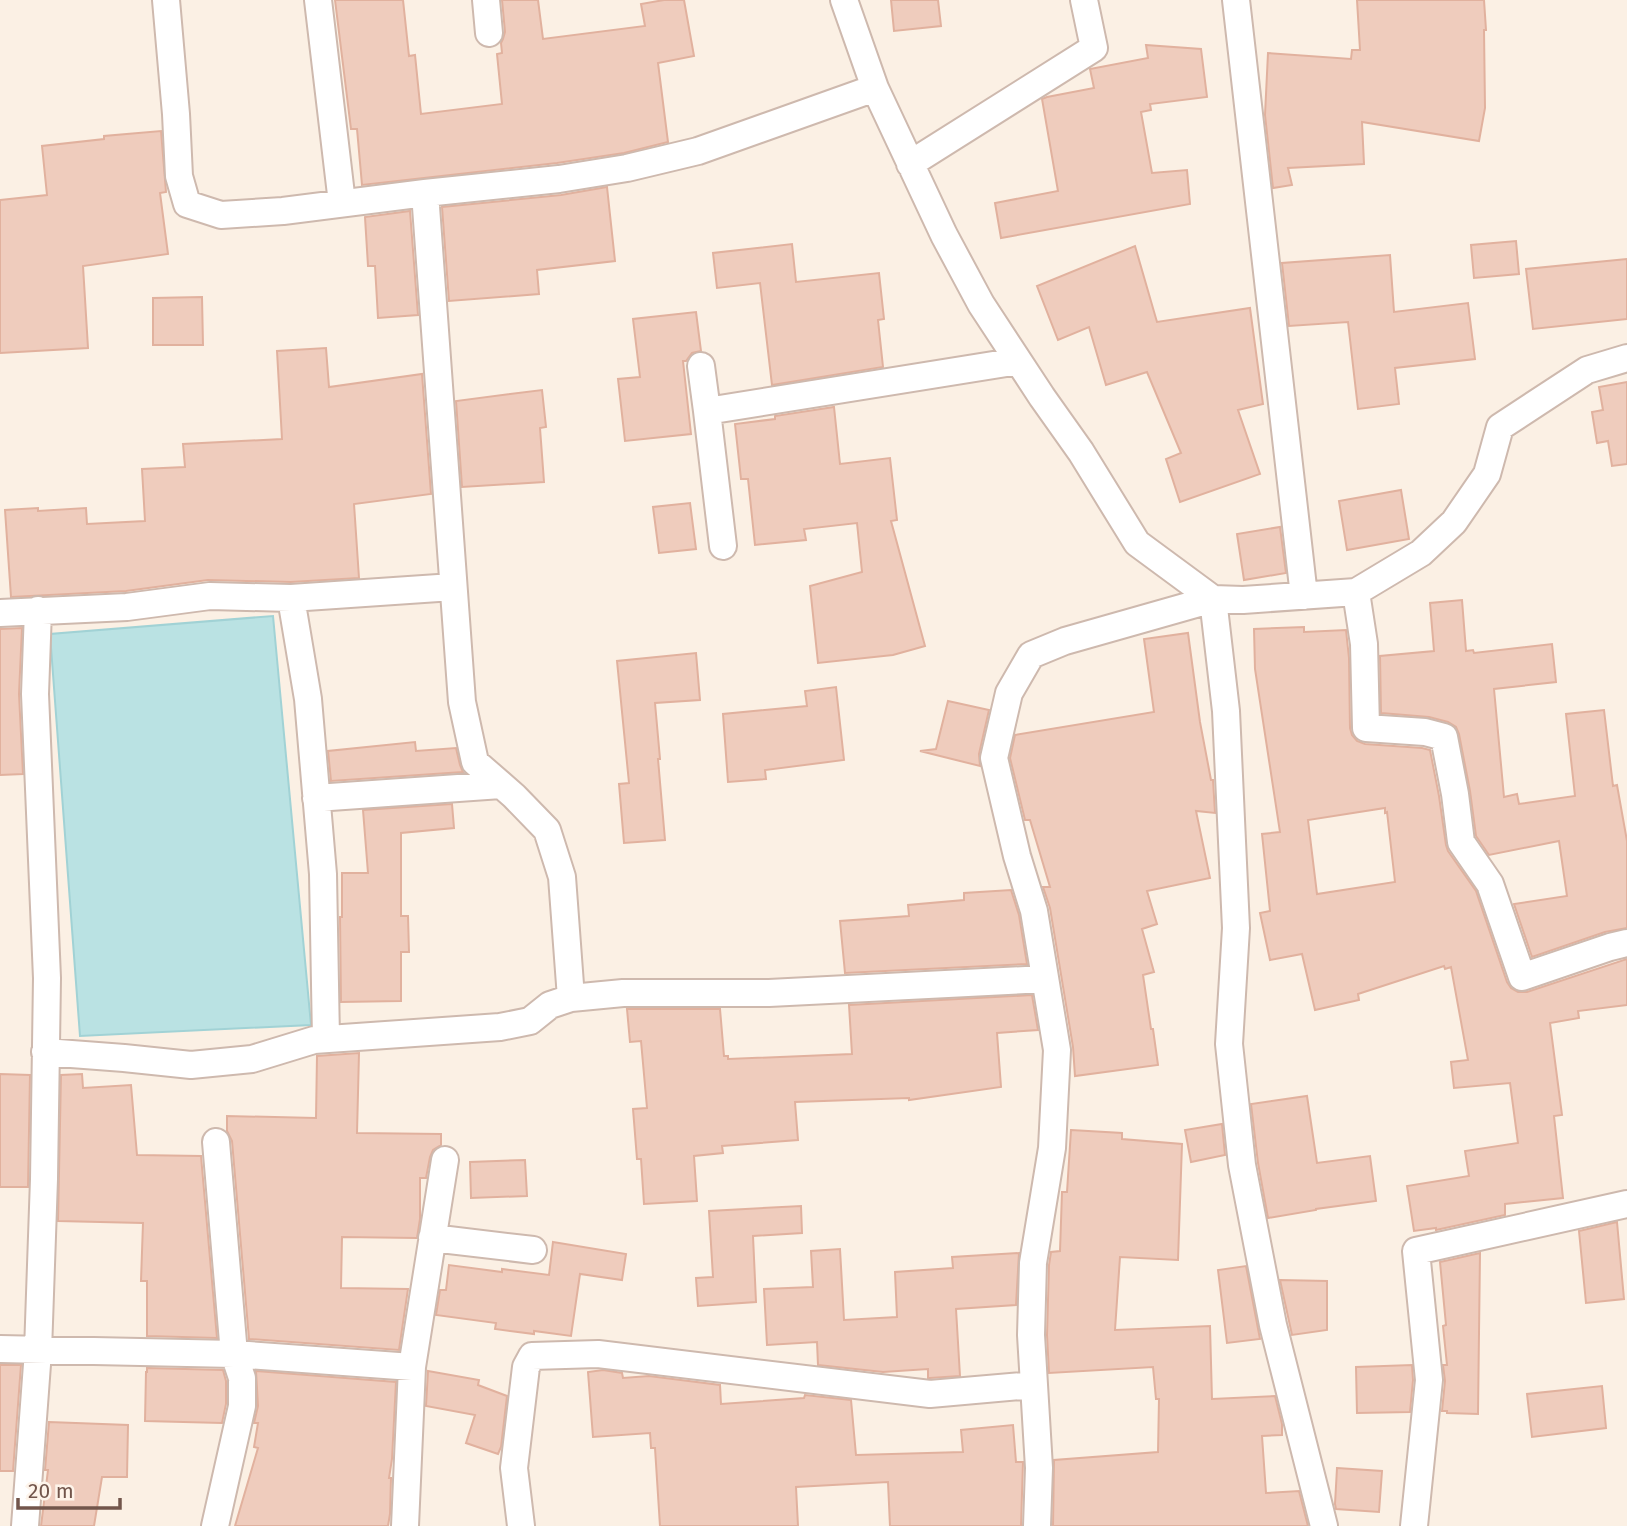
<svg xmlns="http://www.w3.org/2000/svg" width="1627" height="1526" viewBox="0 0 1627 1526" font-family="'Fira Sans',sans-serif">
<style>
.water{fill:#bae2e3;stroke:#a1d2d5;stroke-width:2}
.building{fill:#efccbd;stroke:#e1b19e;stroke-width:2;fill-rule:evenodd}
.lines{fill:none;stroke-linecap:round;stroke-linejoin:round}
.minor-casing{stroke:#ceb9ae;stroke-width:30}
.minor{stroke:#fff;stroke-width:26}
</style>
<rect width="100%" height="100%" fill="#fbf0e4"/>
<path class="water" d="M 273,616 L 311,1025 L 80,1036 L 50,634 Z"/>
<path class="building" d="M 335,0 L 403,0 L 409,56 L 415,55 L 421,114 L 502,104 L 497,54 L 502,53 L 501,43 L 503,39 L 505,32 L 502,0 L 538,0 L 543,39 L 645,26 L 641,4 L 664,0 L 684,0 L 694,56 L 658,63 L 668,142 L 624,153 L 557,163 L 362,185 L 357,129 L 351,129 Z
M 891,0 L 938,0 L 941,26 L 894,31 Z
M 1357,0 L 1484,0 L 1486,30 L 1484,30 L 1485,108 L 1479,141 L 1362,122 L 1364,164 L 1288,168 L 1292,185 L 1273,188 L 1265,115 L 1268,53 L 1351,59 L 1352,50 L 1360,50 Z
M 1146,45 L 1201,49 L 1207,97 L 1150,104 L 1151,110 L 1141,112 L 1152,173 L 1187,170 L 1190,204 L 1001,238 L 995,203 L 1058,191 L 1042,99 L 1047,97 L 1094,88 L 1090,69 L 1148,58 Z
M 161,131 L 166,192 L 160,193 L 168,254 L 83,266 L 88,348 L 0,353 L 0,200 L 47,195 L 42,146 L 104,139 L 104,136 Z
M 607,187 L 615,261 L 537,270 L 539,294 L 449,301 L 442,207 L 561,195 Z
M 410,211 L 418,315 L 378,318 L 375,266 L 368,266 L 365,217 Z
M 1516,241 L 1519,274 L 1474,278 L 1471,245 Z
M 792,244 L 796,282 L 879,273 L 884,319 L 878,320 L 883,367 L 772,385 L 760,283 L 717,288 L 713,253 Z
M 1135,246 L 1157,322 L 1250,308 L 1263,404 L 1238,410 L 1260,474 L 1180,502 L 1166,459 L 1181,453 L 1147,372 L 1106,385 L 1089,327 L 1058,340 L 1037,286 Z
M 1390,255 L 1394,312 L 1468,303 L 1475,359 L 1395,368 L 1399,404 L 1358,409 L 1348,322 L 1289,326 L 1282,263 Z
M 1627,259 L 1627,319 L 1533,329 L 1526,269 Z
M 202,297 L 203,345 L 153,345 L 153,298 Z
M 696,312 L 701,351 L 692,353 L 686,361 L 683,361 L 691,434 L 625,441 L 618,379 L 640,377 L 633,319 Z
M 326,348 L 329,387 L 422,374 L 431,494 L 354,504 L 359,578 L 291,582 L 208,580 L 126,591 L 11,597 L 5,510 L 38,508 L 38,511 L 86,508 L 87,524 L 145,521 L 142,469 L 185,467 L 183,444 L 282,439 L 277,351 Z
M 1627,382 L 1627,464 L 1612,466 L 1608,441 L 1597,443 L 1592,412 L 1603,410 L 1599,387 Z
M 542,390 L 546,427 L 540,428 L 544,482 L 462,487 L 456,401 Z
M 834,407 L 840,464 L 890,458 L 897,520 L 891,521 L 925,646 L 893,655 L 818,663 L 810,586 L 862,572 L 857,523 L 804,529 L 806,540 L 755,545 L 748,479 L 741,479 L 735,424 L 775,419 L 775,416 Z
M 1401,490 L 1409,539 L 1347,550 L 1339,501 Z
M 690,503 L 696,549 L 659,553 L 653,507 Z
M 1280,527 L 1286,573 L 1244,580 L 1237,534 Z
M 1462,600 L 1466,651 L 1473,650 L 1474,653 L 1552,644 L 1556,682 L 1494,689 L 1504,797 L 1517,794 L 1519,804 L 1575,796 L 1566,714 L 1604,710 L 1613,786 L 1617,785 L 1627,841 L 1627,928 L 1605,932 L 1532,957 L 1514,904 L 1567,896 L 1559,841 L 1489,855 L 1476,836 L 1470,791 L 1459,734 L 1456,727 L 1448,722 L 1429,717 L 1381,713 L 1380,656 L 1434,651 L 1430,603 Z
M 1304,627 L 1304,632 L 1346,630 L 1349,658 L 1350,728 L 1352,735 L 1357,741 L 1365,744 L 1422,748 L 1430,750 L 1439,796 L 1446,845 L 1448,851 L 1476,891 L 1507,982 L 1511,988 L 1518,992 L 1527,992 L 1627,959 L 1627,1005 L 1578,1011 L 1579,1018 L 1550,1023 L 1562,1115 L 1554,1116 L 1563,1198 L 1505,1204 L 1505,1215 L 1436,1230 L 1436,1228 L 1414,1231 L 1407,1186 L 1469,1176 L 1465,1151 L 1518,1143 L 1510,1083 L 1454,1088 L 1451,1062 L 1468,1060 L 1451,967 L 1445,969 L 1444,966 L 1358,994 L 1359,1000 L 1315,1010 L 1302,954 L 1270,960 L 1260,913 L 1270,911 L 1262,834 L 1280,832 L 1255,669 L 1254,629 ZM 1385,808 L 1385,813 L 1387,812 L 1395,882 L 1317,894 L 1308,820 Z
M 22,628 L 19,694 L 23,774 L 0,775 L 0,629 Z
M 1188,633 L 1200,722 L 1211,780 L 1213,780 L 1215,813 L 1196,811 L 1210,878 L 1147,891 L 1157,924 L 1142,929 L 1154,972 L 1143,975 L 1151,1029 L 1153,1029 L 1158,1065 L 1075,1076 L 1073,1047 L 1050,908 L 1043,887 L 1050,887 L 1030,820 L 1025,820 L 1010,758 L 1015,735 L 1154,712 L 1144,639 Z
M 696,653 L 700,700 L 655,703 L 660,759 L 658,759 L 665,840 L 624,843 L 619,784 L 629,783 L 617,661 Z
M 836,687 L 844,760 L 765,770 L 766,779 L 728,782 L 723,714 L 807,706 L 805,691 Z
M 948,701 L 989,710 L 979,754 L 980,766 L 920,751 L 936,749 Z
M 415,742 L 416,751 L 456,748 L 460,765 L 463,772 L 331,781 L 328,751 Z
M 452,804 L 454,828 L 401,833 L 401,916 L 408,916 L 409,952 L 401,952 L 401,1001 L 341,1002 L 340,917 L 342,917 L 342,873 L 368,873 L 363,810 Z
M 1011,890 L 1019,915 L 1027,964 L 845,973 L 840,921 L 909,916 L 908,905 L 964,900 L 964,893 Z
M 1032,995 L 1038,1030 L 997,1033 L 1001,1087 L 909,1100 L 909,1098 L 795,1102 L 798,1140 L 722,1146 L 723,1153 L 694,1156 L 697,1201 L 644,1204 L 641,1159 L 637,1159 L 633,1109 L 647,1108 L 641,1041 L 630,1042 L 627,1009 L 720,1009 L 724,1056 L 728,1056 L 728,1059 L 852,1054 L 849,1005 Z
M 359,1053 L 357,1133 L 441,1134 L 441,1145 L 433,1150 L 430,1157 L 426,1178 L 420,1178 L 420,1219 L 417,1238 L 342,1237 L 341,1288 L 408,1289 L 399,1350 L 249,1339 L 232,1141 L 227,1131 L 227,1116 L 316,1118 L 317,1056 Z
M 0,1074 L 30,1075 L 28,1187 L 0,1187 Z
M 82,1074 L 83,1088 L 131,1085 L 137,1155 L 201,1156 L 217,1338 L 147,1336 L 147,1281 L 141,1281 L 143,1223 L 58,1221 L 61,1075 Z
M 1307,1096 L 1317,1163 L 1370,1156 L 1376,1201 L 1316,1209 L 1316,1210 L 1268,1218 L 1258,1163 L 1251,1104 Z
M 1222,1124 L 1225,1155 L 1191,1162 L 1185,1130 Z
M 1071,1130 L 1122,1133 L 1122,1139 L 1182,1144 L 1178,1260 L 1120,1257 L 1115,1330 L 1210,1326 L 1212,1399 L 1275,1396 L 1282,1424 L 1282,1435 L 1262,1436 L 1266,1493 L 1299,1491 L 1308,1526 L 1053,1526 L 1054,1460 L 1158,1452 L 1159,1399 L 1156,1399 L 1153,1367 L 1049,1373 L 1047,1335 L 1049,1265 L 1051,1252 L 1060,1251 L 1062,1192 L 1067,1192 Z
M 525,1160 L 527,1196 L 471,1198 L 470,1162 Z
M 801,1206 L 802,1233 L 753,1236 L 756,1302 L 698,1306 L 696,1278 L 713,1277 L 709,1211 Z
M 1617,1222 L 1624,1299 L 1586,1303 L 1579,1231 Z
M 553,1242 L 626,1254 L 622,1280 L 580,1274 L 571,1336 L 534,1331 L 534,1334 L 495,1329 L 496,1323 L 436,1315 L 440,1290 L 446,1290 L 449,1265 L 502,1272 L 502,1269 L 549,1275 Z
M 840,1249 L 844,1320 L 897,1317 L 895,1272 L 953,1268 L 952,1257 L 1019,1253 L 1016,1305 L 956,1309 L 960,1376 L 930,1378 L 928,1378 L 928,1369 L 883,1372 L 818,1365 L 817,1342 L 767,1345 L 764,1289 L 813,1287 L 811,1251 Z
M 1480,1253 L 1478,1414 L 1447,1413 L 1447,1411 L 1442,1411 L 1445,1381 L 1443,1365 L 1447,1365 L 1443,1326 L 1446,1325 L 1440,1262 Z
M 1246,1266 L 1260,1339 L 1227,1343 L 1218,1270 Z
M 1280,1280 L 1327,1281 L 1327,1330 L 1292,1335 Z
M 0,1365 L 21,1365 L 13,1471 L 0,1471 Z
M 1412,1365 L 1413,1380 L 1410,1412 L 1357,1413 L 1356,1367 Z
M 147,1368 L 223,1370 L 226,1381 L 226,1404 L 222,1423 L 145,1421 L 146,1372 L 147,1372 Z
M 603,1370 L 622,1373 L 623,1378 L 649,1376 L 720,1385 L 721,1404 L 804,1398 L 805,1395 L 851,1400 L 856,1455 L 963,1452 L 961,1430 L 1013,1425 L 1016,1462 L 1023,1462 L 1021,1526 L 890,1526 L 888,1482 L 796,1487 L 798,1526 L 660,1526 L 655,1448 L 651,1448 L 650,1433 L 593,1437 L 588,1372 Z
M 256,1371 L 396,1382 L 392,1459 L 389,1478 L 391,1478 L 390,1514 L 388,1526 L 235,1526 L 258,1448 L 254,1447 L 258,1423 L 254,1423 L 258,1406 Z
M 428,1371 L 479,1380 L 478,1385 L 507,1396 L 501,1447 L 498,1454 L 466,1443 L 475,1415 L 426,1406 Z
M 1602,1386 L 1606,1428 L 1532,1437 L 1527,1394 Z
M 49,1422 L 128,1425 L 127,1477 L 102,1477 L 94,1526 L 41,1526 L 48,1470 L 45,1470 Z
M 1337,1468 L 1382,1471 L 1379,1512 L 1336,1509 L 1335,1504 Z"/>
<g class="lines">
<g class="minor-casing">
<path id="minor" d="M 166,0 L 176,114 L 179,176 L 187,204 L 221,215 L 283,211 L 425,193 L 559,179 L 627,168 L 698,151 L 875,88 L 844,0
M 318,0 L 342,203
M 486,0 L 489,33
M 1236,0 L 1304,596
M 875,88 L 944,235 L 981,304 L 1042,397 L 1081,452 L 1137,543 L 1213,599 L 1065,641 L 1031,655 L 1009,693 L 994,758 L 1017,856 L 1034,911 L 1057,1050 L 1052,1148 L 1033,1263 L 1031,1335 L 1039,1468 L 1037,1526
M 910,164 L 1094,48 L 1084,0
M 425,193 L 462,702 L 475,762 L 514,796 L 547,830 L 562,877 L 571,998
M 701,366 L 707,411
M 723,546 L 707,411 L 1018,361
M 1356,592 L 1364,644 L 1366,728 L 1425,732 L 1444,737 L 1455,794 L 1461,842 L 1490,884 L 1522,977 L 1610,947 L 1627,943
M 291,598 L 453,587
M 0,613 L 127,607 L 210,596 L 291,598 L 308,699 L 323,874 L 326,1039
M 316,798 L 501,785
M 45,1052 L 124,1058 L 191,1065 L 252,1059 L 314,1040 L 500,1027 L 530,1021 L 550,1005 L 571,998 L 623,993 L 769,993 L 1045,979
M 432,1238 L 533,1250
M 0,1349 L 234,1354 L 412,1367
M 25,1526 L 38,1351 L 44,1179 L 47,978 L 35,694 L 38,610
M 215,1526 L 242,1406 L 242,1378 L 234,1354 L 216,1142
M 405,1526 L 412,1367 L 445,1160
M 521,1526 L 514,1468 L 526,1367 L 532,1356 L 598,1354 L 930,1394 L 1033,1385
M 1324,1526 L 1273,1325 L 1242,1165 L 1229,1044 L 1236,928 L 1226,711 L 1213,599 L 1243,600 L 1356,592 L 1421,553 L 1454,522 L 1487,474 L 1500,427 L 1587,370 L 1627,358
M 1414,1526 L 1429,1380 L 1416,1251 L 1627,1204"/>
</g>
<use href="#minor" class="minor"/>
</g>
<path d="M18 1498v10h102v-10" fill="none" stroke="#72554b" stroke-width="3.5"/>
<text x="28" y="1498" font-size="21" fill="#72554b" stroke="#fef4ea" stroke-width="5" paint-order="stroke">20 m</text>
</svg>
